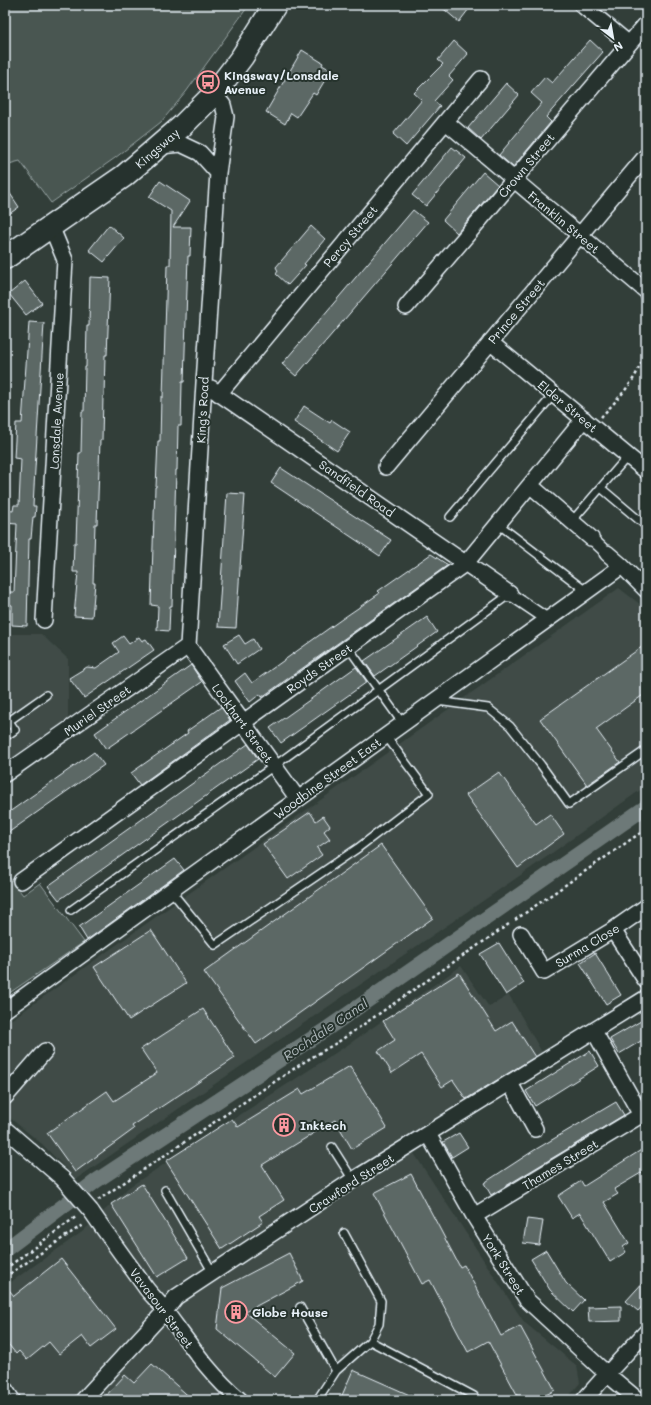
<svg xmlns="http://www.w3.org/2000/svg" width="651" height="1405" viewBox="0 0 651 1405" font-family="Mali,sans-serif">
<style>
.built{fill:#3f4b46}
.green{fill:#495651;stroke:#98a4a4}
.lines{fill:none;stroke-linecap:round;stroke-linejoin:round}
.canal{stroke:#6d7978;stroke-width:15}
.building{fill:#5c6865;stroke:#e8f1f8}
.service-casing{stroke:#e8f1f8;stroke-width:10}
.pedestrian-casing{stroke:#e8f1f8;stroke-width:14}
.minor-casing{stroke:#e8f1f8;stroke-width:18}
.trunk-casing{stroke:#e8f1f8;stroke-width:25}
.path{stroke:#e8f1f8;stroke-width:2.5;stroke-dasharray:3 3;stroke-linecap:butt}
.service{stroke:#26332d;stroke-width:7}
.pedestrian{stroke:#26332d;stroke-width:11}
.minor{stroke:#26332d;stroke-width:15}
.trunk{stroke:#26332d;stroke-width:22}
.minor-bridge-casing{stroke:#e8f1f8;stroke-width:18;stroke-linecap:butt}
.minor-bridge{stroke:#26332d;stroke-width:15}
.labels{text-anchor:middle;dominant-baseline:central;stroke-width:4;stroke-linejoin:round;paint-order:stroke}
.poi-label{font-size:12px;font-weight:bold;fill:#e8f1f8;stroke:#26332d;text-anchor:start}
.street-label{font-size:12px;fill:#e8f1f8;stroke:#26332d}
.water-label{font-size:13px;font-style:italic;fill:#b1bbbe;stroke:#26332d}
</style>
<rect width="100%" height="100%" fill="#323e39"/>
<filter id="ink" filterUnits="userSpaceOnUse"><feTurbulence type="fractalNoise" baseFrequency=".025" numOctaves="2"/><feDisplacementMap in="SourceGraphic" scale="8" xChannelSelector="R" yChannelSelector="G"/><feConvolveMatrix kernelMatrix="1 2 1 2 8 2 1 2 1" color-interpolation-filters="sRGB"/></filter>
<g filter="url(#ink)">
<path class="built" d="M 619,588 L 641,605 L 646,605 L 646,786 L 531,868 L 76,1179 L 42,1144 L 5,1114 L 5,1024 Z
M 5,634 L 41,634 L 68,659 L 68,723 L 5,767 Z
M 461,966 L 489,1007 L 509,995 L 543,1054 L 406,1141 L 524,1322 L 577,1366 L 580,1383 L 566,1400 L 5,1400 L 5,1286 L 82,1232 L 129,1187 L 346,1046 Z"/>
<path class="green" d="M 5,5 L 249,5 L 186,92 L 161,122 L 115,158 L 51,203 L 20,161 L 5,165 Z
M 5,872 L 23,895 L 40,883 L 84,942 L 5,996 Z"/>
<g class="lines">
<path class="canal" d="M 5,1250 L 96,1181 L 328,1028 L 646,807"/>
</g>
<path class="building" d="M 439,5 L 472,5 L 459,22 Z
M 590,40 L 603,52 L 546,117 L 551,122 L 513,167 L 499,155 L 542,103 L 531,93 L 545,77 L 552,83 Z
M 454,41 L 468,54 L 449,76 L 453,80 L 434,101 L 440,106 L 406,146 L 393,134 L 422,100 L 414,93 L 443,64 L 438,60 Z
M 302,50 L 323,63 L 322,65 L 331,70 L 316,95 L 313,93 L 297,117 L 291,113 L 285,124 L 266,112 Z
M 506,83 L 519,95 L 481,140 L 468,128 Z
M 452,147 L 466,158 L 426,206 L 412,195 Z
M 483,172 L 498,185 L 457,233 L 443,220 Z
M 160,181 L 190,201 L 173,227 L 191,227 L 190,256 L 188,256 L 184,382 L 182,382 L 181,426 L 178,426 L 177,470 L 176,470 L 172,606 L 170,606 L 169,631 L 157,630 L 158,606 L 151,605 L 155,487 L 156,487 L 158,441 L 160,441 L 161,397 L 163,397 L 167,265 L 170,265 L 171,211 L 149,197 Z
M 5,186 L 19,207 L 5,217 Z
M 413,210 L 428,222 L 296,376 L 282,364 Z
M 109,225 L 124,238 L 104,262 L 89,250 Z
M 311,226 L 325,239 L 304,264 L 306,265 L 288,285 L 276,274 L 278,271 L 276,267 Z
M 90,277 L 110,278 L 107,355 L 105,355 L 104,396 L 103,396 L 102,440 L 100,440 L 97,524 L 95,524 L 93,583 L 95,583 L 92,617 L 74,616 L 78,572 L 73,572 L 74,543 L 76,543 L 79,453 L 81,453 L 82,411 L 84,411 L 85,367 L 86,367 L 87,326 L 89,326 Z
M 25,281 L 42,303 L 26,315 L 9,294 Z
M 29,322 L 44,323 L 35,469 L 33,506 L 36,506 L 35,517 L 33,517 L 31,539 L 29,539 L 27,626 L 12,625 L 12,605 L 5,604 L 5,592 L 14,592 L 17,524 L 5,523 L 6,510 L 13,511 L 14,505 L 19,505 L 21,459 L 14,458 L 16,423 L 22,423 Z
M 304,406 L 330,423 L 332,420 L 350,432 L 337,451 L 294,422 Z
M 281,468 L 391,540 L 380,556 L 271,483 Z
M 227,493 L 245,494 L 236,628 L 218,627 Z
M 431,554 L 448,565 L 262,697 L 260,694 L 250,702 L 235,681 L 245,673 L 252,683 L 342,619 L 380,593 L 378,591 Z
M 427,617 L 437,632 L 375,676 L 364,661 Z
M 239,635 L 245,644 L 253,639 L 259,649 L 237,664 L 224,644 Z
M 123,636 L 129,644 L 139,637 L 142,641 L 146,639 L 154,650 L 84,698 L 69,678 L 87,667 L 96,668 L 119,652 L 113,643 Z
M 646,644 L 646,693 L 596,729 L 620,762 L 587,785 L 540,719 Z
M 191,665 L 202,682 L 106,749 L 95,733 Z
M 356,667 L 367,682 L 281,743 L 270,728 Z
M 221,707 L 230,720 L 140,785 L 131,773 L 188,733 L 187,731 Z
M 248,744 L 258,759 L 59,900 L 48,886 Z
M 94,752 L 104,765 L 5,835 L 5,815 Z
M 499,772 L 536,824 L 550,814 L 564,834 L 518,868 L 466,795 Z
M 310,812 L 316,821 L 323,816 L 330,826 L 324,831 L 330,839 L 317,848 L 322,855 L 288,879 L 263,844 Z
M 381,845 L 433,918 L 256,1044 L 204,972 Z
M 175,859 L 184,870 L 87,940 L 79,927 Z
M 151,930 L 186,983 L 129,1020 L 94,967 Z
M 499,943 L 524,983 L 506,995 L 480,954 Z
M 595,953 L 621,995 L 606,1004 L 580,963 Z
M 459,973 L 496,1031 L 512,1021 L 535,1057 L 466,1099 L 453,1080 L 442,1087 L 421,1054 L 392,1073 L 378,1051 L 395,1040 L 383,1021 Z
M 203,1009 L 235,1058 L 132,1126 L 134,1129 L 75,1172 L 47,1133 L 107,1091 L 114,1101 L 157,1073 L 141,1049 Z
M 646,1018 L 646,1038 L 619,1054 L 610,1039 Z
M 590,1051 L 599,1066 L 535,1106 L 526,1091 Z
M 350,1066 L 387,1128 L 352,1149 L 335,1120 L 262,1165 L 284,1200 L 259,1216 L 263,1222 L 222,1249 L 166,1161 L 232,1119 L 238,1127 L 300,1089 L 303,1094 Z
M 616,1102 L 624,1115 L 491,1195 L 484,1183 L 533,1151 Z
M 459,1133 L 468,1147 L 452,1157 L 443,1142 Z
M 646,1147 L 646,1170 L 614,1189 L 618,1194 L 604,1202 L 629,1243 L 623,1247 L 626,1252 L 610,1262 L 580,1213 L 572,1218 L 558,1196 L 581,1181 L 584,1186 Z
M 411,1174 L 460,1267 L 464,1265 L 501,1336 L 520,1326 L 555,1390 L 537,1400 L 520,1400 L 488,1341 L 468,1352 L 430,1280 L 422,1284 L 374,1193 Z
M 142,1184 L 188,1258 L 157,1277 L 111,1204 Z
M 527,1219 L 543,1221 L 539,1245 L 523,1243 Z
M 546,1250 L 566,1283 L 584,1300 L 573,1312 L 550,1290 L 531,1259 Z
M 289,1253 L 303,1281 L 245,1312 L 295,1353 L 275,1377 L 217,1329 L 222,1288 Z
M 61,1259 L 116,1329 L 91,1348 L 82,1336 L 59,1354 L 49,1342 L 27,1360 L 19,1351 L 16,1354 L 5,1340 L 5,1285 L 14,1296 Z
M 646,1279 L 646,1302 L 638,1311 L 626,1301 Z
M 621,1306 L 621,1321 L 589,1322 L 588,1307 Z
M 152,1364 L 193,1400 L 102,1400 L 125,1375 L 134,1383 Z
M 353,1370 L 421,1400 L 340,1400 Z"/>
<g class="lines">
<g class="service-casing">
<path id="service" d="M 601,488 L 646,526
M 450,517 L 554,394
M 572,521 L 628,456
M 498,524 L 586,591
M 348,647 L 403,724
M 437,701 L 488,708 L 510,726 L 541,765 L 569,804 L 646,750
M 5,737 L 15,730 L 9,721 L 46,695
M 171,891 L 215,945 L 358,848 L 429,794 L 386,736
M 71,910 L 274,766 L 510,594
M 332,1147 L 353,1180
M 165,1190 L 213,1273
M 300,1307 L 336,1371
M 370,1341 L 474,1396
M 5,1382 L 17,1400
M 317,1400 L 336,1371 L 370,1341 L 379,1324 L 381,1301 L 344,1233"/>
</g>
<g class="pedestrian-casing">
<path id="pedestrian" d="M 591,538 L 607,553
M 510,594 L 547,619"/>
</g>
<g class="minor-casing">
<path id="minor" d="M 582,5 L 629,44
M 446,122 L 646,291
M 160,146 L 181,144 L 200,153 L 218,173
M 406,307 L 646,24
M 490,342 L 646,471
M 211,388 L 510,594
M 219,394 L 481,79
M 386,467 L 646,156
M 530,485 L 591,538
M 607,553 L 622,566
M 44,620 L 65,260 L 51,226
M 188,646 L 204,383 L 218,173 L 226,117 L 223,105 L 214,94
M 188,646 L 298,799
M 5,774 L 188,646
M 21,881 L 466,563 L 584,419
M 613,930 L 646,981
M 521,934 L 544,972 L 613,930 L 646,907
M 5,1010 L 622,566 L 646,590
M 594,1031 L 641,1115
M 510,1083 L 535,1129
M 5,1097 L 45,1051
M 5,1129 L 63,1179
M 428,1134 L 474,1216 L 527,1300 L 607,1374 L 638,1400
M 91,1211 C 109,1237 128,1263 146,1288 C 152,1296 160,1303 166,1312 C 189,1343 210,1375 240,1400
M 474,1216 L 646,1112
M 83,1400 L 165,1311 L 176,1297 L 353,1180 L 646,998
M 584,1400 L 607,1374 L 646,1332"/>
</g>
<g class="trunk-casing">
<path id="trunk" d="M 5,258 L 124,176 L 181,127 L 214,94 L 242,57 L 275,5"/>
</g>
<path class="path" d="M 601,417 C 613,404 626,391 635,376 C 639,369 640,363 646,357
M 515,920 L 646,829
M 98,1200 L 304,1062 L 338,1042 L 509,924
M 5,1269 L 77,1216
M 5,1277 L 84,1224"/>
<use href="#service" class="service"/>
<use href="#pedestrian" class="pedestrian"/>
<use href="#minor" class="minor"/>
<use href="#trunk" class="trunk"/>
<g class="minor-bridge-casing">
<path id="minor-bridge" d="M 63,1179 L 91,1211"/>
</g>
<use href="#minor-bridge" class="minor-bridge"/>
</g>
</g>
<defs>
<g id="bus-ring" transform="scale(1.15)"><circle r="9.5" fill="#26332d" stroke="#ff9aa2" stroke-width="1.5"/><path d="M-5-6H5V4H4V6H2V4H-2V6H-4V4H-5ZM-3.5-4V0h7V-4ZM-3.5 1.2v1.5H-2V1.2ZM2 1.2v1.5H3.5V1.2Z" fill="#ff9aa2"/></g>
<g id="building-ring" transform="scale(1.15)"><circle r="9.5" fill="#26332d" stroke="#ff9aa2" stroke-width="1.5"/><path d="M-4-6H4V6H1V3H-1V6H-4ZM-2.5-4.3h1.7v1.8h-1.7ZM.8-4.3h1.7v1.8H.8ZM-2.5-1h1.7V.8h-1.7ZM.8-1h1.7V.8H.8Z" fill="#ff9aa2"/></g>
</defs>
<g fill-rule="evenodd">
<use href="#bus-ring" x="208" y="82"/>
<use href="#building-ring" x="284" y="1125"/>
<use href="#building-ring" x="236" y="1312"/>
</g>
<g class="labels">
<g class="poi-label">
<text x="224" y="75">Kingsway/Lonsdale<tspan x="224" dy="14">Avenue</tspan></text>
<text x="300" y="1125">Inktech</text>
<text x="252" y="1312">Globe House</text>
</g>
<g class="street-label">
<text transform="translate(157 148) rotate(-41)">Kingsway</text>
<text transform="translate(526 165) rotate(-50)">Crown Street</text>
<text transform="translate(564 222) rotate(40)">Franklin Street</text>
<text transform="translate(350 236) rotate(-50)">Percy Street</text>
<text transform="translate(516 311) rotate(-50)">Prince Street</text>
<text transform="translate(568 406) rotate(40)">Elder Street</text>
<text transform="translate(202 410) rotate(-87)">King's Road</text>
<text transform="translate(56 421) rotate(-87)">Lonsdale Avenue</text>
<text transform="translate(357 488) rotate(35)">Sandfield Road</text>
<text transform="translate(319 668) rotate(-35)">Royds Street</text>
<text transform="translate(97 710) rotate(-35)">Muriel Street</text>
<text transform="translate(243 723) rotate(54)">Lockhart Street</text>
<text transform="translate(327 778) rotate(-36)">Woodbine Street East</text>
<text transform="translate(587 945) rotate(-31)">Surma Close</text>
<text transform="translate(560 1164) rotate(-31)">Thames Street</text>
<text transform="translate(351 1183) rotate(-33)">Crawford Street</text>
<text transform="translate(504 1264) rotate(58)">York Street</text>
<text transform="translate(162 1308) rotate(53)">Vavasour Street</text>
</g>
<g class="water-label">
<text transform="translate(325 1029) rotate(-34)">Rochdale Canal</text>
</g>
</g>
<rect width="651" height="1405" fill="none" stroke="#26332d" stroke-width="20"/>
<rect x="10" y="10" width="631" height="1385" fill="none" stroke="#e8f1f8" stroke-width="1.5" filter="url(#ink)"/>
<g transform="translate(613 38) rotate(149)" stroke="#26332d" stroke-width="3" paint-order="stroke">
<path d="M0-3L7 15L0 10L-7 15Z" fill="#e8f1f8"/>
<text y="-6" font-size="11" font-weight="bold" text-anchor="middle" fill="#e8f1f8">N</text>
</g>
</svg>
